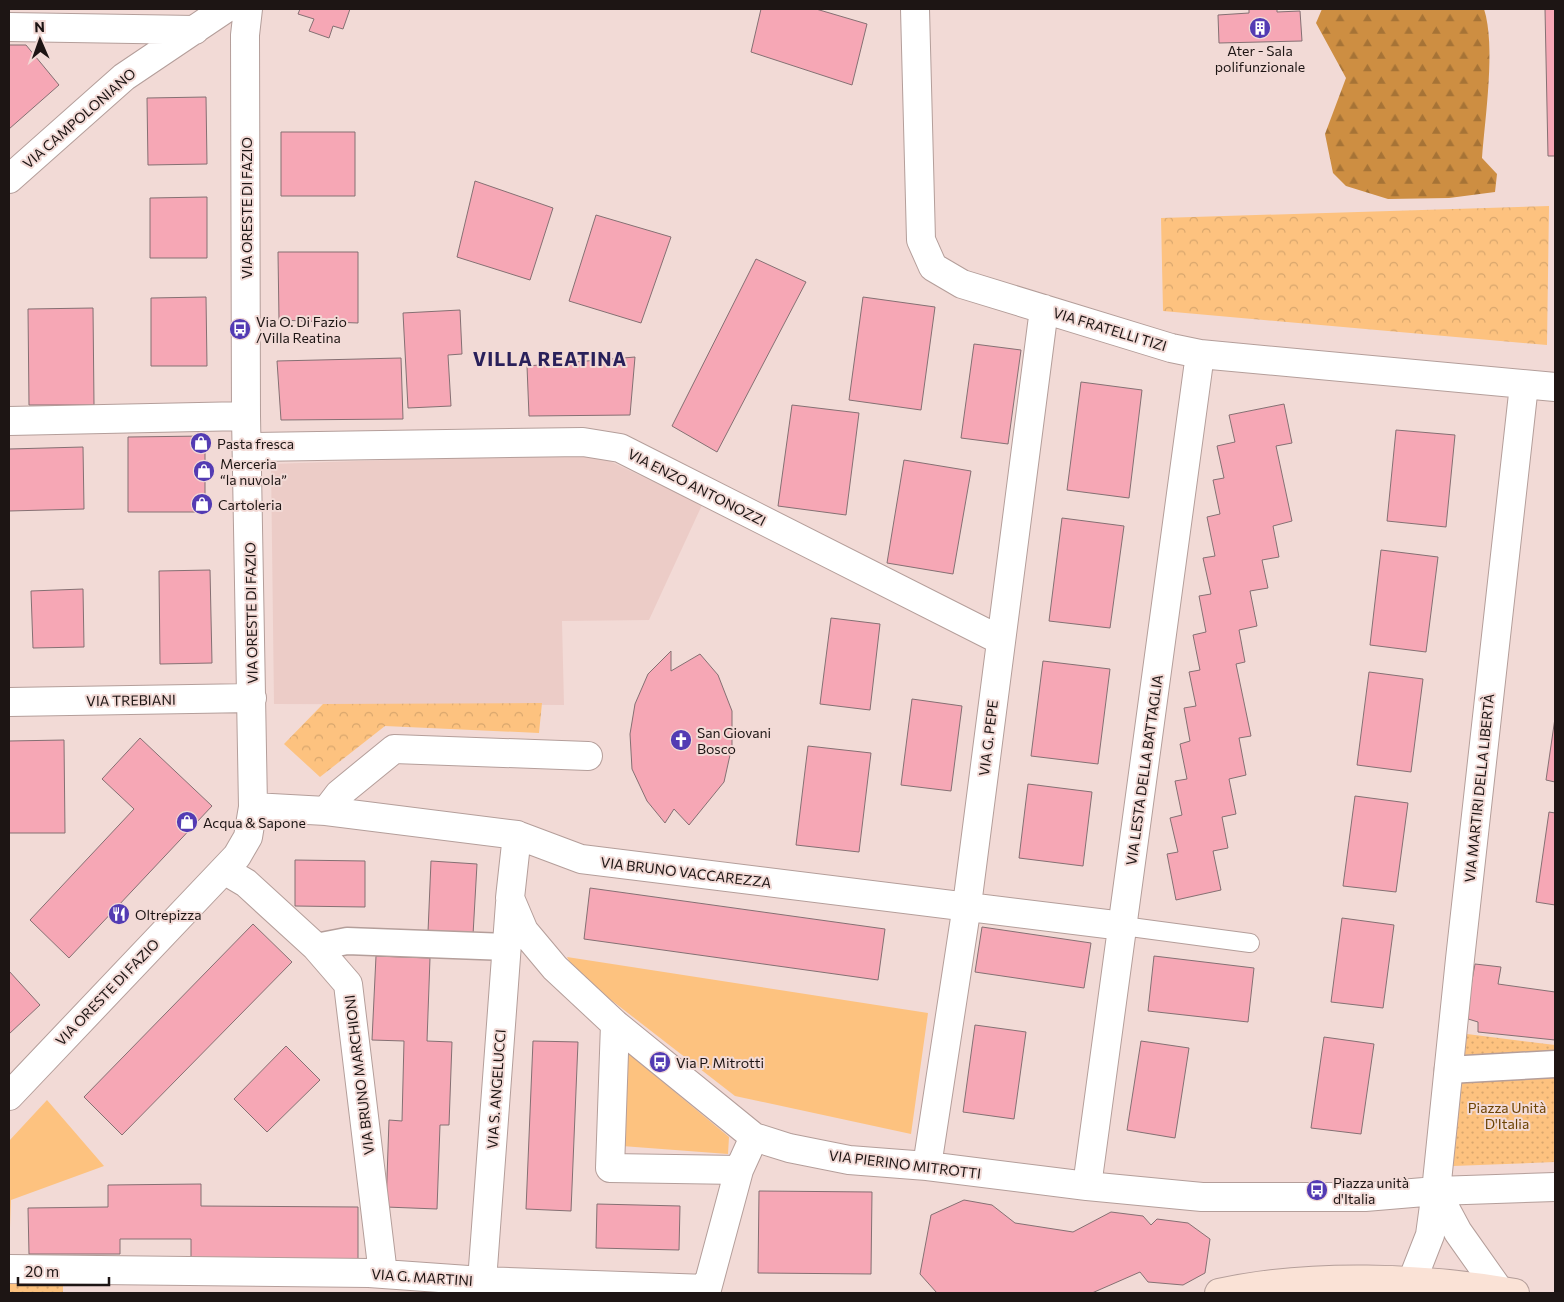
<svg xmlns="http://www.w3.org/2000/svg" width="1564" height="1302" viewBox="0 0 1564 1302" font-family="Commissioner,sans-serif">
<style>
.built{fill:#ecccc7}
.grass{fill:#fdc27f}
.forest{fill:url(#forest-firs)}
.park{fill:url(#park-crowns)}
.garden{fill:url(#garden-dots)}
.building{fill:#f6a7b5;stroke:#857073}
.lines{fill:none;stroke-linecap:round;stroke-linejoin:round}
.service-casing{stroke:#b49e9a;stroke-width:20}
.pedestrian-casing{stroke:#b49e9a;stroke-width:29}
.minor-casing{stroke:#b49e9a;stroke-width:30}
.secondary-casing{stroke:#b49e9a;stroke-width:30}
.service{stroke:#fff;stroke-width:18}
.pedestrian{stroke:#fff;stroke-width:26}
.minor{stroke:#fff;stroke-width:28}
.secondary{stroke:#fae2d6;stroke-width:28}
.labels{text-anchor:middle;dominant-baseline:central;stroke-width:4;stroke-linejoin:round;paint-order:stroke}
.poi-label{font-size:14px;fill:#1d1514;stroke:#f2dad6;text-anchor:start}
.street-label{font-size:14px;fill:#1d1514;stroke:#f2dad6}
.park-label{font-size:14px;fill:#6b4203;stroke:#f2dad6}
.district-label{font-size:19px;font-weight:bold;letter-spacing:1px;fill:#29205a;stroke:#f2dad6}
</style>
<defs>
<pattern id="forest-firs" width="22" height="20" patternUnits="userSpaceOnUse" patternTransform="scale(1.25)"><rect width="22" height="20" fill="#cd8e42"/><path d="M5 1l3.5 6h-7zM16 11l3.5 6h-7z" fill="#a67336"/></pattern>
<pattern id="park-crowns" width="20" height="18" patternUnits="userSpaceOnUse" patternTransform="scale(1.25)"><rect width="20" height="18" fill="#fdc27f"/><path d="M2 6a3 3 0 1 1 6 0M12 15a3 3 0 1 1 6 0" fill="none" stroke="#d8a66d"/></pattern>
<pattern id="garden-dots" width="8" height="8" patternUnits="userSpaceOnUse" patternTransform="scale(1.25)"><rect width="8" height="8" fill="#fdc27f"/><path d="M2 2h.1M6 6h.1" fill="none" stroke="#d8a66d" stroke-width="1.8" stroke-linecap="round"/></pattern>
</defs>
<rect width="100%" height="100%" fill="#f2dad6"/>
<path class="built" d="M 534,455 L 597,455 L 702,505 L 649,620 L 562,621 L 564,705 L 274,704 L 271,464 Z"/>
<path class="grass" d="M 567,957 L 928,1013 L 911,1134 L 735,1096 L 575,972 Z
M 628,1053 L 729,1137 L 728,1154 L 622,1146 Z
M 47,1100 L 104,1166 L 11,1200 L 9,1255 L 9,1141 Z"/>
<path class="forest" d="M 1322,9 L 1484,9 C 1496,46 1485,118 1482,158 L 1497,174 L 1495,192 L 1449,198 L 1388,199 L 1346,186 L 1333,173 L 1325,134 L 1346,78 L 1316,23 Z"/>
<path class="park" d="M 1549,206 L 1547,345 L 1163,311 L 1161,218 Z
M 542,703 L 539,733 L 385,726 L 320,777 L 284,744 L 323,704 Z"/>
<path class="garden" d="M 1467,1034 L 1555,1045 L 1555,1162 L 1453,1166 Z
M 9,1280 L 63,1281 L 63,1293 L 9,1293 Z"/>
<path class="building" d="M 300,9 L 350,9 L 343,29 L 333,26 L 329,38 L 309,31 L 314,19 L 298,14 Z
M 761,9 L 816,9 L 867,24 L 852,85 L 751,52 Z
M 1249,9 L 1277,9 L 1277,12 L 1300,11 L 1302,41 L 1219,43 L 1218,15 L 1249,13 Z
M 1545,9 L 1555,9 L 1555,156 L 1548,156 Z
M 9,45 L 26,45 L 59,85 L 9,129 Z
M 206,97 L 207,164 L 148,165 L 147,98 Z
M 281,132 L 355,132 L 355,196 L 281,196 Z
M 475,181 L 553,208 L 530,280 L 457,257 Z
M 207,197 L 207,258 L 150,258 L 150,198 Z
M 596,215 L 671,237 L 641,323 L 569,301 Z
M 278,252 L 358,252 L 358,323 L 279,320 Z
M 756,259 L 806,282 L 717,452 L 672,426 Z
M 206,297 L 207,366 L 151,366 L 151,298 Z
M 863,297 L 935,307 L 921,410 L 849,400 Z
M 93,308 L 94,405 L 29,405 L 28,309 Z
M 460,310 L 462,354 L 448,355 L 451,406 L 408,408 L 403,313 Z
M 974,344 L 1021,350 L 1008,444 L 961,438 Z
M 635,357 L 630,415 L 529,416 L 527,366 Z
M 401,358 L 403,419 L 281,420 L 277,361 Z
M 1081,382 L 1142,390 L 1129,498 L 1067,490 Z
M 1284,404 L 1292,443 L 1276,446 L 1292,521 L 1273,526 L 1279,557 L 1262,560 L 1268,588 L 1250,591 L 1257,626 L 1239,630 L 1245,662 L 1236,664 L 1251,736 L 1239,738 L 1246,775 L 1229,779 L 1236,814 L 1222,817 L 1228,848 L 1213,851 L 1221,890 L 1176,900 L 1167,854 L 1178,852 L 1170,818 L 1182,815 L 1175,781 L 1187,779 L 1180,744 L 1190,741 L 1184,708 L 1196,706 L 1189,672 L 1200,670 L 1193,635 L 1206,632 L 1199,596 L 1211,594 L 1203,558 L 1215,556 L 1207,517 L 1220,514 L 1213,480 L 1224,478 L 1217,446 L 1235,442 L 1229,415 Z
M 792,405 L 859,413 L 846,515 L 778,506 Z
M 1396,430 L 1455,435 L 1446,527 L 1387,521 Z
M 205,436 L 205,512 L 128,512 L 128,437 Z
M 83,447 L 84,509 L 9,511 L 9,449 Z
M 904,460 L 971,471 L 953,574 L 887,563 Z
M 1062,518 L 1124,526 L 1110,628 L 1049,621 Z
M 1381,550 L 1438,557 L 1426,652 L 1370,645 Z
M 210,570 L 212,663 L 160,664 L 159,571 Z
M 83,589 L 84,647 L 33,648 L 31,591 Z
M 831,618 L 880,624 L 870,710 L 820,704 Z
M 671,651 L 671,671 L 700,654 L 718,675 L 732,711 L 732,746 L 724,782 L 689,825 L 674,809 L 665,823 L 647,801 L 632,769 L 630,734 L 635,704 L 648,674 Z
M 1043,661 L 1110,669 L 1098,764 L 1031,756 Z
M 1369,672 L 1423,679 L 1411,772 L 1357,765 Z
M 912,699 L 962,706 L 951,791 L 901,785 Z
M 1555,718 L 1555,782 L 1546,780 Z
M 140,738 L 212,806 L 69,958 L 30,920 L 134,809 L 102,779 Z
M 64,740 L 65,833 L 9,833 L 9,741 Z
M 808,746 L 871,753 L 859,852 L 796,845 Z
M 1028,784 L 1092,792 L 1083,866 L 1019,858 Z
M 1355,796 L 1408,803 L 1396,892 L 1343,886 Z
M 1549,812 L 1555,813 L 1555,905 L 1536,902 Z
M 295,860 L 365,861 L 365,907 L 295,906 Z
M 431,861 L 477,864 L 473,935 L 428,932 Z
M 590,888 L 885,929 L 878,980 L 584,939 Z
M 1342,918 L 1394,925 L 1383,1008 L 1331,1002 Z
M 253,924 L 292,962 L 122,1135 L 84,1097 Z
M 982,927 L 1091,943 L 1084,988 L 975,972 Z
M 376,956 L 430,958 L 427,1041 L 452,1042 L 449,1125 L 440,1125 L 437,1209 L 386,1207 L 389,1120 L 402,1121 L 404,1041 L 372,1040 Z
M 1154,956 L 1254,968 L 1248,1022 L 1148,1011 Z
M 1475,964 L 1501,967 L 1498,984 L 1555,992 L 1555,1040 L 1478,1032 L 1478,1022 L 1465,1018 Z
M 9,971 L 40,1005 L 9,1034 Z
M 975,1025 L 1026,1032 L 1014,1119 L 963,1112 Z
M 1324,1037 L 1374,1044 L 1361,1134 L 1311,1128 Z
M 533,1041 L 578,1042 L 571,1211 L 526,1209 Z
M 1141,1041 L 1189,1048 L 1175,1138 L 1127,1130 Z
M 286,1046 L 320,1080 L 267,1132 L 234,1099 Z
M 201,1184 L 201,1206 L 358,1207 L 358,1259 L 191,1258 L 191,1239 L 120,1239 L 120,1254 L 29,1254 L 28,1208 L 108,1207 L 108,1185 Z
M 759,1191 L 872,1192 L 871,1274 L 758,1273 Z
M 964,1200 L 992,1205 L 1015,1223 L 1073,1232 L 1111,1212 L 1143,1216 L 1151,1225 L 1157,1219 L 1188,1223 L 1210,1239 L 1205,1273 L 1183,1285 L 1148,1282 L 1140,1272 L 1092,1293 L 937,1293 L 920,1274 L 931,1215 Z
M 597,1204 L 680,1206 L 679,1250 L 596,1248 Z"/>
<g class="lines">
<g class="service-casing">
<path id="service" d="M 1123,926 L 1250,943"/>
</g>
<g class="pedestrian-casing">
<path id="pedestrian" d="M 316,947 L 347,941 L 507,947
M 1448,1070 L 1555,1064"/>
</g>
<g class="minor-casing">
<path id="minor" d="M 915,9 L 921,240 L 933,267 L 962,284 L 1171,348 L 1200,354 L 1555,387
M 9,27 L 195,30
M 9,179 L 124,77 L 225,9
M 9,421 L 246,416
M 247,447 L 583,442 L 620,448 L 1000,640
M 9,702 L 252,698
M 253,807 L 326,811 L 517,835 L 581,859 L 1123,926
M 326,811 L 339,794 L 394,749 L 588,756
M 517,835 L 510,898 L 524,931 L 555,968 L 615,1024 L 754,1137 L 789,1148 L 849,1160 L 927,1166 L 1087,1186 L 1202,1197 L 1365,1197 L 1436,1191 L 1555,1187
M 224,870 L 246,883 L 316,947 L 348,984 L 383,1274
M 615,1024 L 610,1168 L 739,1170
M 9,1096 L 237,856 L 248,837 L 253,807 L 246,416 L 245,35 L 248,9
M 927,1166 L 967,905 L 1044,309
M 1087,1186 L 1200,354
M 1436,1191 L 1460,959 L 1524,385
M 9,1269 L 369,1273 L 482,1281 L 707,1289 L 739,1170 L 754,1137
M 482,1281 L 510,903
M 1412,1281 L 1430,1235 L 1436,1191 L 1458,1232 L 1499,1290"/>
</g>
<g class="secondary-casing">
<path id="secondary" d="M 1219,1293 C 1309,1273 1423,1277 1515,1293"/>
</g>
<use href="#service" class="service"/>
<use href="#pedestrian" class="pedestrian"/>
<use href="#minor" class="minor"/>
<use href="#secondary" class="secondary"/>
</g>
<defs>
<g id="building-disc" transform="scale(1.125)"><circle r="9.5" fill="#533bb3" stroke="#f2dad6"/><path d="M-4-6H4V6H1V3H-1V6H-4ZM-2.5-4.3h1.7v1.8h-1.7ZM.8-4.3h1.7v1.8H.8ZM-2.5-1h1.7V.8h-1.7ZM.8-1h1.7V.8H.8Z" fill="#fff"/></g>
<g id="bus-disc" transform="scale(1.125)"><circle r="9.5" fill="#533bb3" stroke="#f2dad6"/><path d="M-5-6H5V4H4V6H2V4H-2V6H-4V4H-5ZM-3.5-4V0h7V-4ZM-3.5 1.2v1.5H-2V1.2ZM2 1.2v1.5H3.5V1.2Z" fill="#fff"/></g>
<g id="shop-disc" transform="scale(1.125)"><circle r="9.5" fill="#533bb3" stroke="#f2dad6"/><path d="M-5-2.5h2.3a2.7 3.5 0 0 1 5.4 0H5L5.5 6h-11ZM-1.5-2.5h3a1.5 2.3 0 0 0-3 0Z" fill="#fff"/></g>
<g id="church-disc" transform="scale(1.125)"><circle r="9.5" fill="#533bb3" stroke="#f2dad6"/><path d="M-1.2-6h2.4v3.5h3.3v2.4h-3.3V6h-2.4V-.1h-3.3v-2.4h3.3Z" fill="#fff"/></g>
<g id="restaurant-disc" transform="scale(1.125)"><circle r="9.5" fill="#533bb3" stroke="#f2dad6"/><path d="M-5-6h1v4h1v-4h1v4h1v-4h1v5L-1.5 .5V6h-2V.5L-5-1ZM5-6V6H3V1.5H1.5Q1.5-4 5-6Z" fill="#fff"/></g>
</defs>
<g fill-rule="evenodd">
<use href="#building-disc" x="1260" y="28"/>
<use href="#bus-disc" x="240" y="329"/>
<use href="#shop-disc" x="201" y="443"/>
<use href="#shop-disc" x="204" y="471"/>
<use href="#shop-disc" x="202" y="504"/>
<use href="#church-disc" x="681" y="740"/>
<use href="#shop-disc" x="187" y="822"/>
<use href="#restaurant-disc" x="119" y="914"/>
<use href="#bus-disc" x="660" y="1062"/>
<use href="#bus-disc" x="1317" y="1190"/>
</g>
<g class="labels">
<g class="poi-label">
<text x="1260" y="50" text-anchor="middle">Ater - Sala<tspan x="1260" dy="16">polifunzionale</tspan></text>
<text x="256" y="321">Via O. Di Fazio<tspan x="256" dy="16">/Villa Reatina</tspan></text>
<text x="217" y="443">Pasta fresca</text>
<text x="220" y="463">Merceria<tspan x="220" dy="16">“la nuvola”</tspan></text>
<text x="218" y="504">Cartoleria</text>
<text x="697" y="732">San Giovani<tspan x="697" dy="16">Bosco</tspan></text>
<text x="203" y="822">Acqua &amp; Sapone</text>
<text x="135" y="914">Oltrepizza</text>
<text x="676" y="1062">Via P. Mitrotti</text>
<text x="1333" y="1182">Piazza unità<tspan x="1333" dy="16">d'Italia</tspan></text>
</g>
<g class="street-label">
<text transform="translate(79 118) rotate(-41)">VIA CAMPOLONIANO</text>
<text transform="translate(246 208) rotate(-90)">VIA ORESTE DI FAZIO</text>
<text transform="translate(1110 329) rotate(17)">VIA FRATELLI TIZI</text>
<text transform="translate(697 487) rotate(27)">VIA ENZO ANTONOZZI</text>
<text transform="translate(251 613) rotate(-91)">VIA ORESTE DI FAZIO</text>
<text transform="translate(131 700) rotate(-1)">VIA TREBIANI</text>
<text transform="translate(988 738) rotate(-83)">VIA G. PEPE</text>
<text transform="translate(1144 770) rotate(-82)">VIA LESTA DELLA BATTAGLIA</text>
<text transform="translate(1479 788) rotate(-84)">VIA MARTIRI DELLA LIBERTÀ</text>
<text transform="translate(686 872) rotate(7)">VIA BRUNO VACCAREZZA</text>
<text transform="translate(107 992) rotate(-46)">VIA ORESTE DI FAZIO</text>
<text transform="translate(359 1075) rotate(-97)">VIA BRUNO MARCHIONI</text>
<text transform="translate(496 1089) rotate(-86)">VIA S. ANGELUCCI</text>
<text transform="translate(905 1164) rotate(7)">VIA PIERINO MITROTTI</text>
<text transform="translate(422 1277) rotate(4)">VIA G. MARTINI</text>
</g>
<g class="park-label">
<text x="1507" y="1107">Piazza Unità<tspan x="1507" dy="16">D'Italia</tspan></text>
</g>
<g class="district-label">
<text x="550" y="358">VILLA REATINA</text>
</g>
</g>
<rect width="1564" height="1302" fill="none" stroke="#1d1514" stroke-width="20"/>
<g transform="translate(40 40) rotate(358)" stroke="#f2dad6" stroke-width="4" paint-order="stroke">
<path d="M0-4L9 19L0 12L-9 19Z" fill="#1d1514"/>
<text y="-8" font-size="14" font-weight="bold" text-anchor="middle" fill="#1d1514">N</text>
</g>
<path d="M18 1277v8h91v-8" fill="none" stroke="#1d1514" stroke-width="2.5"/>
<text x="25" y="1277" font-size="15" fill="#1d1514" stroke="#f2dad6" stroke-width="4" paint-order="stroke">20 m</text>
</svg>
